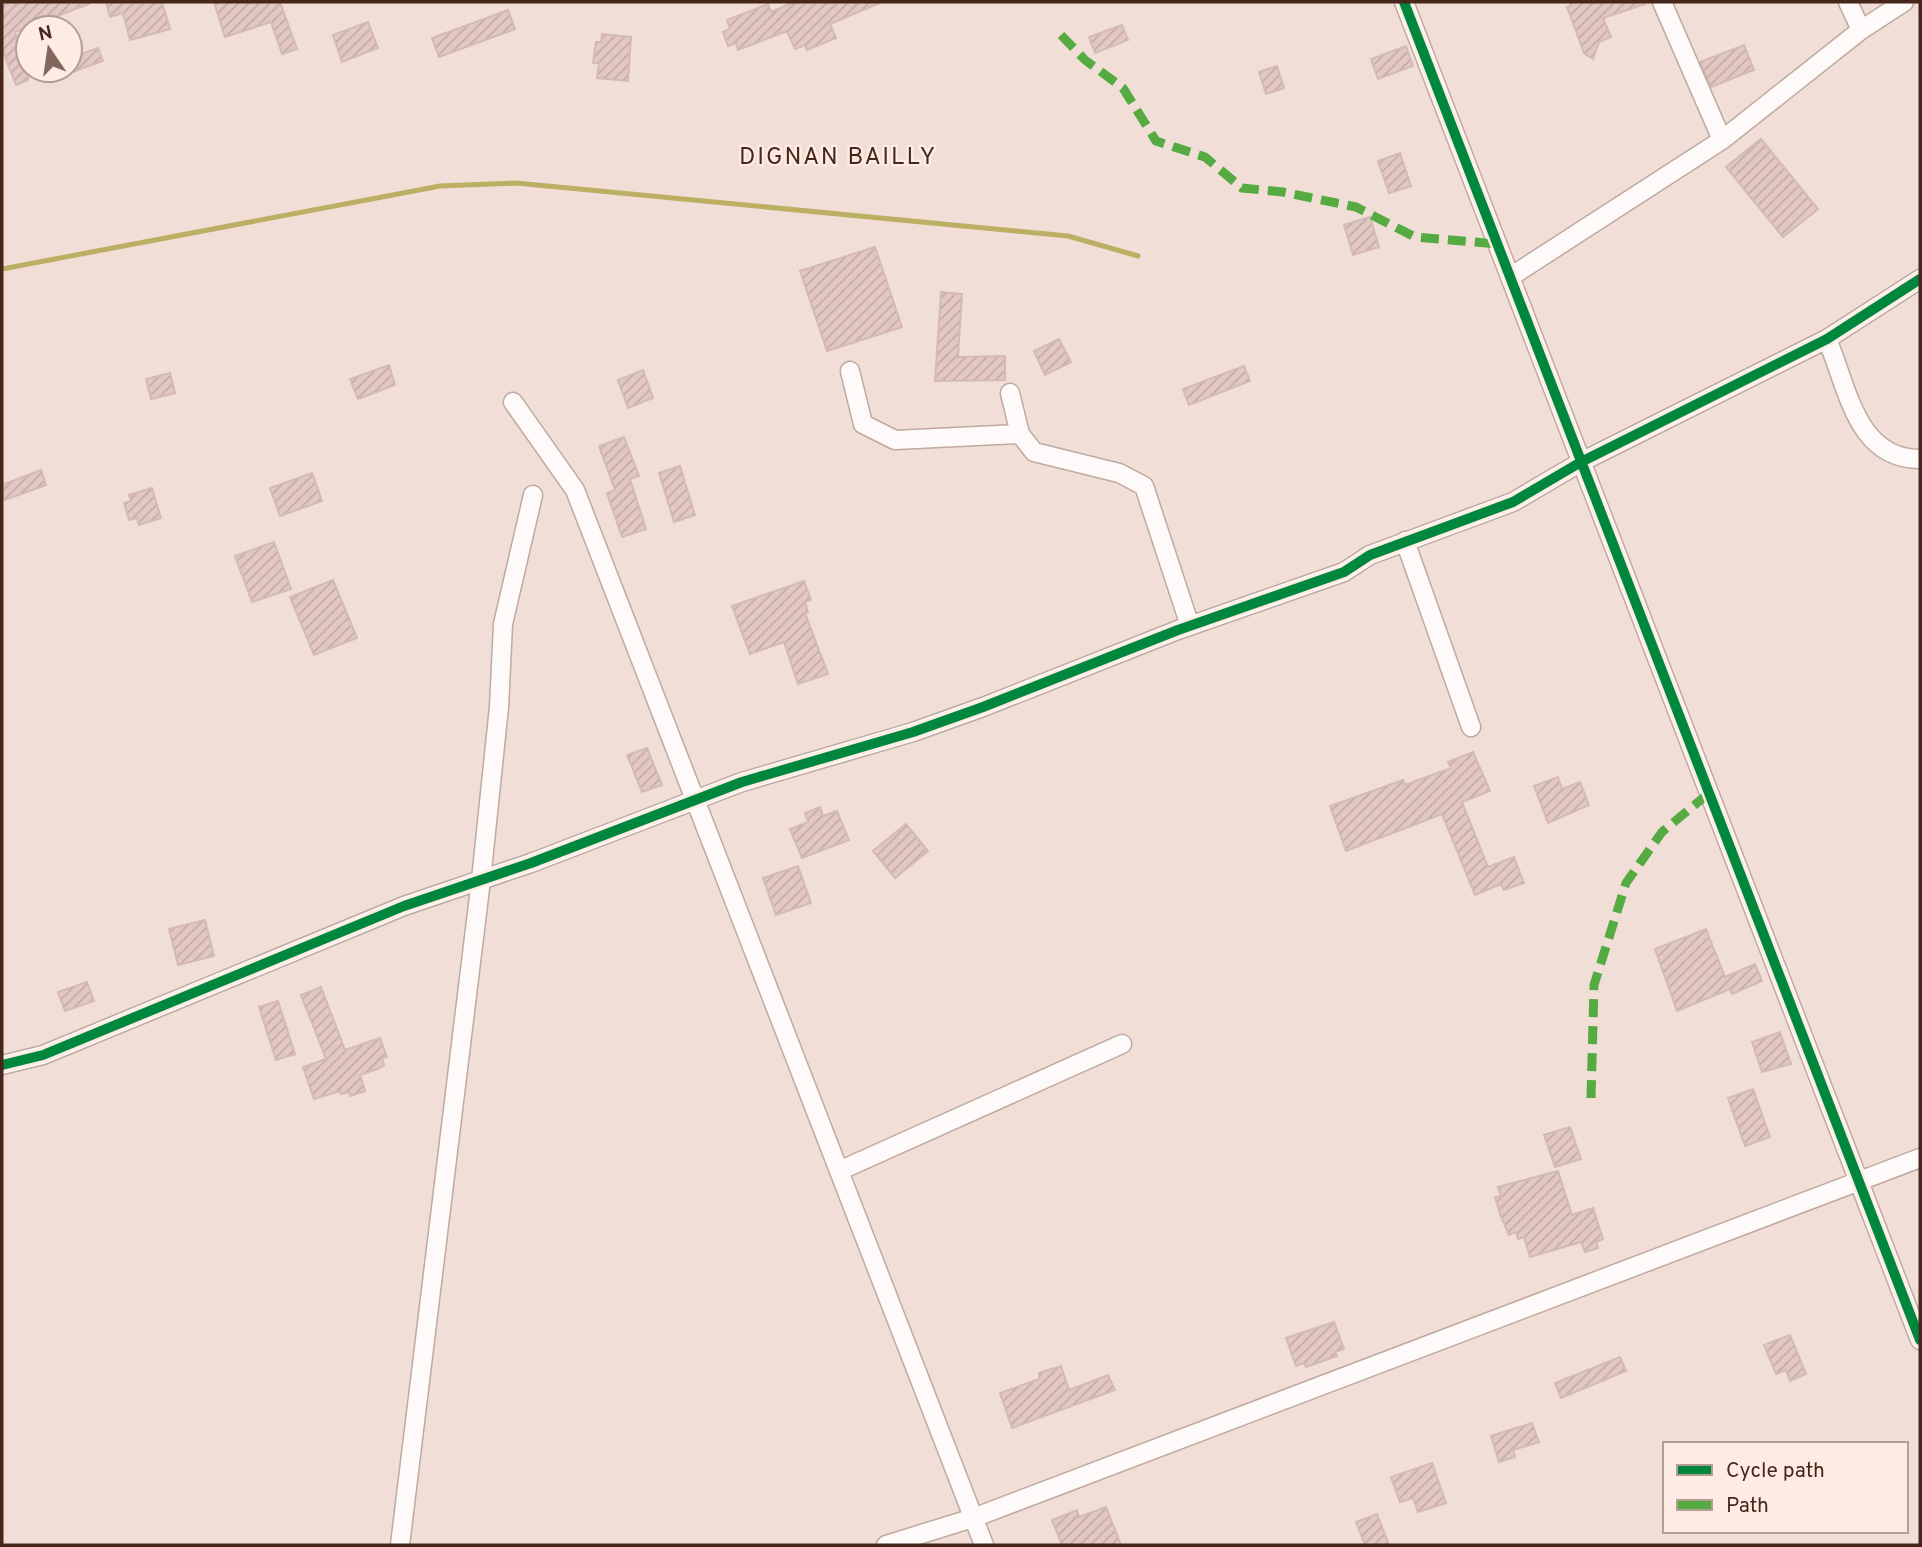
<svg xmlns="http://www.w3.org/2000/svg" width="1922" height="1547" viewBox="0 0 1922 1547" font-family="Overpass,sans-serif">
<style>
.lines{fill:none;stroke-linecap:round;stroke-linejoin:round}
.stream{stroke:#bcaf63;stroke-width:5}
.building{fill:url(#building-hatch);stroke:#d3bab7;stroke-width:2}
.minor-casing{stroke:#c0a99f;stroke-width:21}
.minor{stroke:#fdfaf9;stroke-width:18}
.quiet{stroke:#56aa42;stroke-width:9;stroke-dasharray:18 9;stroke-linecap:butt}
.cycleway-casing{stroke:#fdebe4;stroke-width:15}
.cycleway{stroke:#00873e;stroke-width:10}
.labels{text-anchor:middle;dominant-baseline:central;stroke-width:5;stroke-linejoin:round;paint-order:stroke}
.quarter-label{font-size:24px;letter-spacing:2px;fill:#472719;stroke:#fdebe4}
</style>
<defs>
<pattern id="building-hatch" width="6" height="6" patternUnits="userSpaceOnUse" patternTransform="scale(1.75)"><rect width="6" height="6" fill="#e3c7c3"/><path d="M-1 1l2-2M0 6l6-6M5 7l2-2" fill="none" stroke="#c4aba7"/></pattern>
</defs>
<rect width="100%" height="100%" fill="#f1ded7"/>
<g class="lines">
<path class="stream" d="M 2,269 L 440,186 L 516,183 L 1068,236 L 1138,256"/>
</g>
<path class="building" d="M 2,2 L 4,5 L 11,2 L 91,3 L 15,32 L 24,56 L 28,55 L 28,80 L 16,85 L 2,49 Z
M 106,2 L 162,2 L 170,29 L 130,40 L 123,13 L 110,17 Z
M 214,2 L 280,2 L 297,49 L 282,54 L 271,22 L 225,37 Z
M 794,2 L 882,2 L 830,24 L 836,38 L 807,50 L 805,45 L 795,49 L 787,31 L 738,50 L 736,43 L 728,46 L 723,32 L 730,29 L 727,20 L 768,4 L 771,12 Z
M 1570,2 L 1645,2 L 1645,4 L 1603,18 L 1611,37 L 1599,42 L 1593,59 L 1584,53 L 1567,7 L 1571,6 Z
M 508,10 L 515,29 L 439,57 L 432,38 Z
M 368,22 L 378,48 L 342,62 L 333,35 Z
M 1122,25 L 1128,40 L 1095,53 L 1089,37 Z
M 602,34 L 631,37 L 628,81 L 597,78 L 599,63 L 593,63 L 596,42 L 601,42 Z
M 1744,45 L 1754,70 L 1711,87 L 1700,62 Z
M 1406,46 L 1413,66 L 1378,79 L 1371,59 Z
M 98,48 L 103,61 L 70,73 L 70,58 Z
M 1277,66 L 1284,88 L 1266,94 L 1259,72 Z
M 1761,139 L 1818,209 L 1783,237 L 1726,167 Z
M 1400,153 L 1411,186 L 1389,193 L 1378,161 Z
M 1370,217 L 1379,247 L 1353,255 L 1344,225 Z
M 875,247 L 902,327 L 827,351 L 800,271 Z
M 941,292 L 962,294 L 958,357 L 1005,356 L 1005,380 L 935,381 Z
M 1059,339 L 1071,362 L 1045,375 L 1034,351 Z
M 389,365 L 395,385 L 358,399 L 350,379 Z
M 1244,366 L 1250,381 L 1189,405 L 1183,389 Z
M 643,370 L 653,398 L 628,408 L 618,380 Z
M 170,373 L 175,393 L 151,399 L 146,379 Z
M 624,437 L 639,476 L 630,479 L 646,529 L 622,537 L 607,493 L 615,490 L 599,446 Z
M 680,466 L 695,515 L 674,522 L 659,473 Z
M 41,470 L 46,485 L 2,501 L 2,485 Z
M 312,473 L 322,501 L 280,516 L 270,488 Z
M 152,488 L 161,518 L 139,525 L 137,518 L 129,520 L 124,503 L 131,501 L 129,495 Z
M 274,542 L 291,589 L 252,602 L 235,556 Z
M 333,580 L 357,638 L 314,655 L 290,597 Z
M 804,581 L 811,600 L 805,602 L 808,612 L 805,613 L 828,674 L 798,684 L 784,642 L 750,654 L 732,606 Z
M 647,748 L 662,785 L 642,792 L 627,755 Z
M 1473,752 L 1490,791 L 1462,802 L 1488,867 L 1514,857 L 1524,883 L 1504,890 L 1501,884 L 1475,895 L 1442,814 L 1346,851 L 1330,806 L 1403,780 L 1405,785 L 1451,768 L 1448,762 Z
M 1558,777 L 1562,789 L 1580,782 L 1589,805 L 1548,823 L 1534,786 Z
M 820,807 L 823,816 L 837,811 L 849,840 L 802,858 L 790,829 L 808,822 L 805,813 Z
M 906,824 L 928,851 L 895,878 L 873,851 Z
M 798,866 L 811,903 L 776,915 L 763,878 Z
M 205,920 L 214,956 L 178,965 L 169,929 Z
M 1706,929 L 1725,977 L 1755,964 L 1762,981 L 1732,994 L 1730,989 L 1677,1011 L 1655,949 Z
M 87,982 L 94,1001 L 65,1011 L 58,992 Z
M 321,987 L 345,1050 L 380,1038 L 387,1057 L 382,1058 L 384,1065 L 380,1068 L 360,1075 L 365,1091 L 350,1096 L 349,1092 L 341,1094 L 340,1091 L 314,1099 L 303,1067 L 326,1059 L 301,995 Z
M 278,1001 L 295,1054 L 276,1060 L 259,1007 Z
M 1780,1032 L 1791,1064 L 1762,1072 L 1752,1042 Z
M 1753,1089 L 1770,1137 L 1745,1146 L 1728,1098 Z
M 1570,1127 L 1581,1159 L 1555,1167 L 1544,1135 Z
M 1558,1171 L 1572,1215 L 1593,1208 L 1603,1239 L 1596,1242 L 1598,1248 L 1585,1252 L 1581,1242 L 1530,1257 L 1524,1237 L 1518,1239 L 1516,1232 L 1509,1235 L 1501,1217 L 1495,1197 L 1501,1196 L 1498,1187 Z
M 1334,1322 L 1344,1349 L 1335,1352 L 1337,1356 L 1306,1367 L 1304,1363 L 1296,1366 L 1286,1338 Z
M 1790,1335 L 1806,1374 L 1790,1381 L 1786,1370 L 1776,1374 L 1764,1345 Z
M 1620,1357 L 1626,1371 L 1561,1398 L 1555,1383 Z
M 1061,1366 L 1069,1390 L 1108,1375 L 1115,1390 L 1012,1428 L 1000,1393 L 1039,1379 L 1039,1373 Z
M 1532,1423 L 1539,1442 L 1513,1450 L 1515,1457 L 1499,1462 L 1491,1436 Z
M 1432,1463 L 1446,1503 L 1418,1512 L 1413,1498 L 1400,1502 L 1391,1477 Z
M 1106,1507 L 1121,1545 L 1062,1545 L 1052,1520 L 1077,1510 L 1079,1517 Z
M 1377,1514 L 1389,1545 L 1365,1545 L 1356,1522 Z"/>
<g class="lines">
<g class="minor-casing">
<path id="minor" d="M 1404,2 L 1920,1340
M 1662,2 L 1722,140
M 1848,2 L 1861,30
M 1510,277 L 1722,140 L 1861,30 L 1904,2
M 1827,339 C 1848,388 1856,459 1920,459
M 850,371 L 863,424 L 895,440 L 1020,434
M 1010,393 L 1020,434 L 1034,452 L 1119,473 L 1144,486 L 1190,626
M 513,402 L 575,490 L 984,1545
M 1405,541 L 1471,727
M 2,1065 L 43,1055 L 404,906 L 531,863 L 742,782 L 913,732 L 983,707 L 1178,630 L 1344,572 L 1370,555 L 1513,502 L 1581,462 L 1827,339 L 1920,279
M 841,1170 L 1122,1044
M 400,1545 L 481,880 L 499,707 L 503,624 L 533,495
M 886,1545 L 973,1518 L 1920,1158"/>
</g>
<use href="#minor" class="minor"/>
<path class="quiet" d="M 1061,35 L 1085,60 L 1123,88 L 1156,141 L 1205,157 L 1242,188 L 1283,192 L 1356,207 L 1415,237 L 1497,244
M 1591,1098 L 1594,985 L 1626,883 L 1662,832 L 1709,793"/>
<g class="cycleway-casing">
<path id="cycleway" d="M 1404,2 L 1920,1340
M 2,1065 L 43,1055 L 404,906 L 531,863 L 742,782 L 913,732 L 983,707 L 1178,630 L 1344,572 L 1370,555 L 1513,502 L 1581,462 L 1827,339 L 1920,279"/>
</g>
<use href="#cycleway" class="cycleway"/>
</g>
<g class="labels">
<g class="quarter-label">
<text x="838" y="158">DIGNAN BAILLY</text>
</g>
</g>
<rect width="1922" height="1547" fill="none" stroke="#472719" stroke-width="7"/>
<rect x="1663" y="1442" width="245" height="91" fill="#fdebe4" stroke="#b49d93" stroke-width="2"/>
<rect x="1677" y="1465" width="35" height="10" fill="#00873e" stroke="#b49d93" stroke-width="2"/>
<text x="1726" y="1477" font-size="21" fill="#472719">Cycle path</text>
<rect x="1677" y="1500" width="35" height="10" fill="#56aa42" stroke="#b49d93" stroke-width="2"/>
<text x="1726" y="1512" font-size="21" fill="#472719">Path</text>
<g transform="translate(49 49) rotate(347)"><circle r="33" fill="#fdebe4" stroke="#b49d93" stroke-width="2"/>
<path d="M0-5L12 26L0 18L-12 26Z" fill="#82675c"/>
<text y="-10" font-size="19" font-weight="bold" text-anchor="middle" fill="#472719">N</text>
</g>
</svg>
